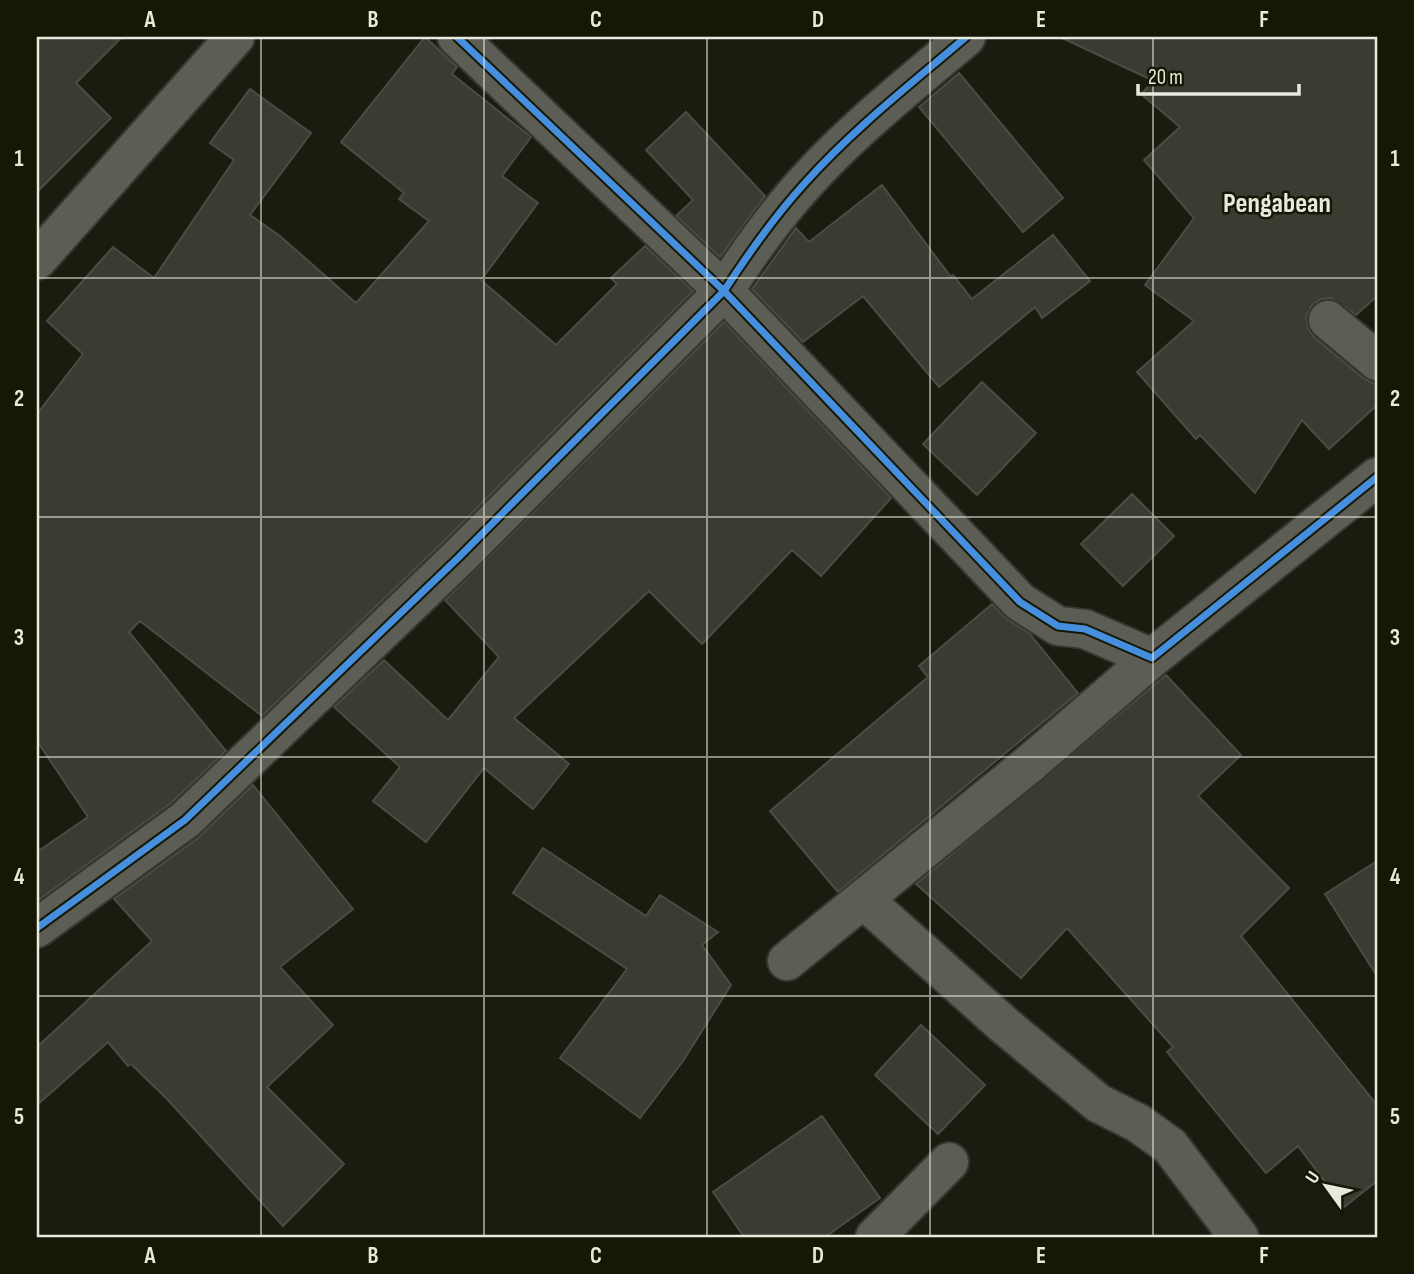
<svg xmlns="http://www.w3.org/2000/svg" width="1414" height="1274" viewBox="0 0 1414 1274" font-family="'Sofia Sans Condensed',sans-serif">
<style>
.building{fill:#3a3b31;stroke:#4b4c42;stroke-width:2}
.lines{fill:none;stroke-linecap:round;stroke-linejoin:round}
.minor-casing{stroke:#36372f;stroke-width:42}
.secondary-casing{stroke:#36372f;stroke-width:42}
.minor{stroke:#5c5d54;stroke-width:38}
.secondary{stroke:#5c5d53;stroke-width:38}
.cycleway-casing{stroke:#161704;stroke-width:11}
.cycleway{stroke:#468fdf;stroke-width:7}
.grid{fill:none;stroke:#e8eadd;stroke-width:2;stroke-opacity:0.55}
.labels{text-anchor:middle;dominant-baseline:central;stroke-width:5;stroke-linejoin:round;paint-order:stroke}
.quarter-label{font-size:28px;font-weight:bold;fill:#e8eadd;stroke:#161704}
.neatline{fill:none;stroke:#e8eadd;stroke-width:2.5}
.grid-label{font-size:23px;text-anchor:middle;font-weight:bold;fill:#e8eadd}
</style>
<rect width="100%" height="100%" fill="#1b1c10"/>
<path class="building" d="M 37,37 L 122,37 L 76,83 L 111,118 L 37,192 Z
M 425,37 L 457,67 L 452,74 L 531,137 L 502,176 L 538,203 L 481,280 L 556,345 L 617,284 L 611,278 L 645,246 L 693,291 L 444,541 L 262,716 L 140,621 L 129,632 L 226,751 L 171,803 L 37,901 L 37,852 L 88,817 L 37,741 L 37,414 L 83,354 L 47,321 L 113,247 L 154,278 L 234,160 L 210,143 L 250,89 L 311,133 L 250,215 L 280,236 L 356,303 L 429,221 L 399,199 L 404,193 L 341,142 Z
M 1060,37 L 1377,37 L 1377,296 L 1356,315 L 1331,298 L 1321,299 L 1312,305 L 1306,317 L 1308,328 L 1314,337 L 1363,378 L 1377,385 L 1377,405 L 1329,449 L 1302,420 L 1255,493 L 1200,435 L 1196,439 L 1137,372 L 1194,321 L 1145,285 L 1194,218 L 1144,160 L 1180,127 L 1141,94 L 1154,81 Z
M 959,73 L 1063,198 L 1023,232 L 919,107 Z
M 686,112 L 765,196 L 720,257 L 676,216 L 693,200 L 646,150 Z
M 882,185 L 951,277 L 953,275 L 972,299 L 1053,235 L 1090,281 L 1042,318 L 1035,307 L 939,387 L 863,296 L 803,342 L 752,289 L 796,228 L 809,242 Z
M 724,322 L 891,498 L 821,576 L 792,550 L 702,644 L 649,591 L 514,718 L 569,764 L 533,809 L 484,768 L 426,842 L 373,801 L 400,767 L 334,707 L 384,660 L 448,720 L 499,657 L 445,600 Z
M 982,382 L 1036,433 L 977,495 L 923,444 Z
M 1132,494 L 1174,536 L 1123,586 L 1081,544 Z
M 992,604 L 1008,620 L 1029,633 L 1078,693 L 838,892 L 770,811 L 928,677 L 919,666 Z
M 1166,675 L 1241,755 L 1198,796 L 1289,888 L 1241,936 L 1377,1105 L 1377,1181 L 1344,1207 L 1298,1146 L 1266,1173 L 1167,1052 L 1173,1047 L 1067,928 L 1021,978 L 916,884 Z
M 253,785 L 353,909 L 280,967 L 333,1025 L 267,1087 L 344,1164 L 283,1226 L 167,1099 L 131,1064 L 128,1066 L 108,1042 L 37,1105 L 37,1047 L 152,941 L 114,899 L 198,838 Z
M 543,848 L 646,916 L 660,895 L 718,932 L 702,945 L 731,985 L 683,1061 L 640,1118 L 560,1058 L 627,969 L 513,893 Z
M 1377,861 L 1377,976 L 1325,894 Z
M 921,1025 L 985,1085 L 938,1134 L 875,1075 Z
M 822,1116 L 880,1198 L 825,1237 L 744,1237 L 713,1192 Z"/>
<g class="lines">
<g class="minor-casing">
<path id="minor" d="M 457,37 L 724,291 L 1020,602 L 1058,626 L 1085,629 L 1152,658 L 1377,477
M 1328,320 L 1377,361
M 863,899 L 1004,1025 L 1098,1103 L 1138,1123 L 1170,1146 L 1239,1237
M 37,928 L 185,820 L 459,557 L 724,291 C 748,254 774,217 804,184 C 852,130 911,84 966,37
M 787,961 L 1028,765 L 1152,658
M 875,1237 L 949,1162"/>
</g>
<g class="secondary-casing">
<path id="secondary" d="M 37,260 L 235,37"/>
</g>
<use href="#minor" class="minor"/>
<use href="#secondary" class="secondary"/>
<g class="cycleway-casing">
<path id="cycleway" d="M 457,37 L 724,291 L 1020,602 L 1058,626 L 1085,629 L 1152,658 L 1377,477
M 37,928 L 185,820 L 459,557 L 724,291 C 748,254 774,217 804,184 C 852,130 911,84 966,37"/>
</g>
<use href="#cycleway" class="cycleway"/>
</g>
<path class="grid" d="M 261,37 L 261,1237M 484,37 L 484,1237M 707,37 L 707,1237M 930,37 L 930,1237M 1153,37 L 1153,1237M 37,278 L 1377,278M 37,517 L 1377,517M 37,757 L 1377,757M 37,996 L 1377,996"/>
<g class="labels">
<g class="quarter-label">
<text x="1277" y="203">Pengabean</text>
</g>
</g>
<rect width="1414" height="1274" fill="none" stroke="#161704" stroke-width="77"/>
<g transform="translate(1326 1186) rotate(303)" stroke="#161704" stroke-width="5" paint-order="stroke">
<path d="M0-5L12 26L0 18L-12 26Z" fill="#e8eadd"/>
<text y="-10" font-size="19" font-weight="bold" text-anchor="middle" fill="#e8eadd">U</text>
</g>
<path d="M1138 84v10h161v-10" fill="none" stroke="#e8eadd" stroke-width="3.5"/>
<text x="1148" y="84" font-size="21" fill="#e8eadd" stroke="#161704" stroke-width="5" paint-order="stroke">20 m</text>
<rect x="38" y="38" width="1338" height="1198" class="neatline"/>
<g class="grid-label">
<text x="150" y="27">A</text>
<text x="373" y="27">B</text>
<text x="596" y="27">C</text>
<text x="818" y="27">D</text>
<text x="1041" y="27">E</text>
<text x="1264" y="27">F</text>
<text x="19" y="166">1</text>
<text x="1395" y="166">1</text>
<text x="19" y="406">2</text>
<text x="1395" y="406">2</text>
<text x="19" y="645">3</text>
<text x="1395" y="645">3</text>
<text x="19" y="884">4</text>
<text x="1395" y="884">4</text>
<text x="19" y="1124">5</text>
<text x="1395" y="1124">5</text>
<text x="150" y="1263">A</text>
<text x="373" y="1263">B</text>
<text x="596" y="1263">C</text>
<text x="818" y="1263">D</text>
<text x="1041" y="1263">E</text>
<text x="1264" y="1263">F</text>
</g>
</svg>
